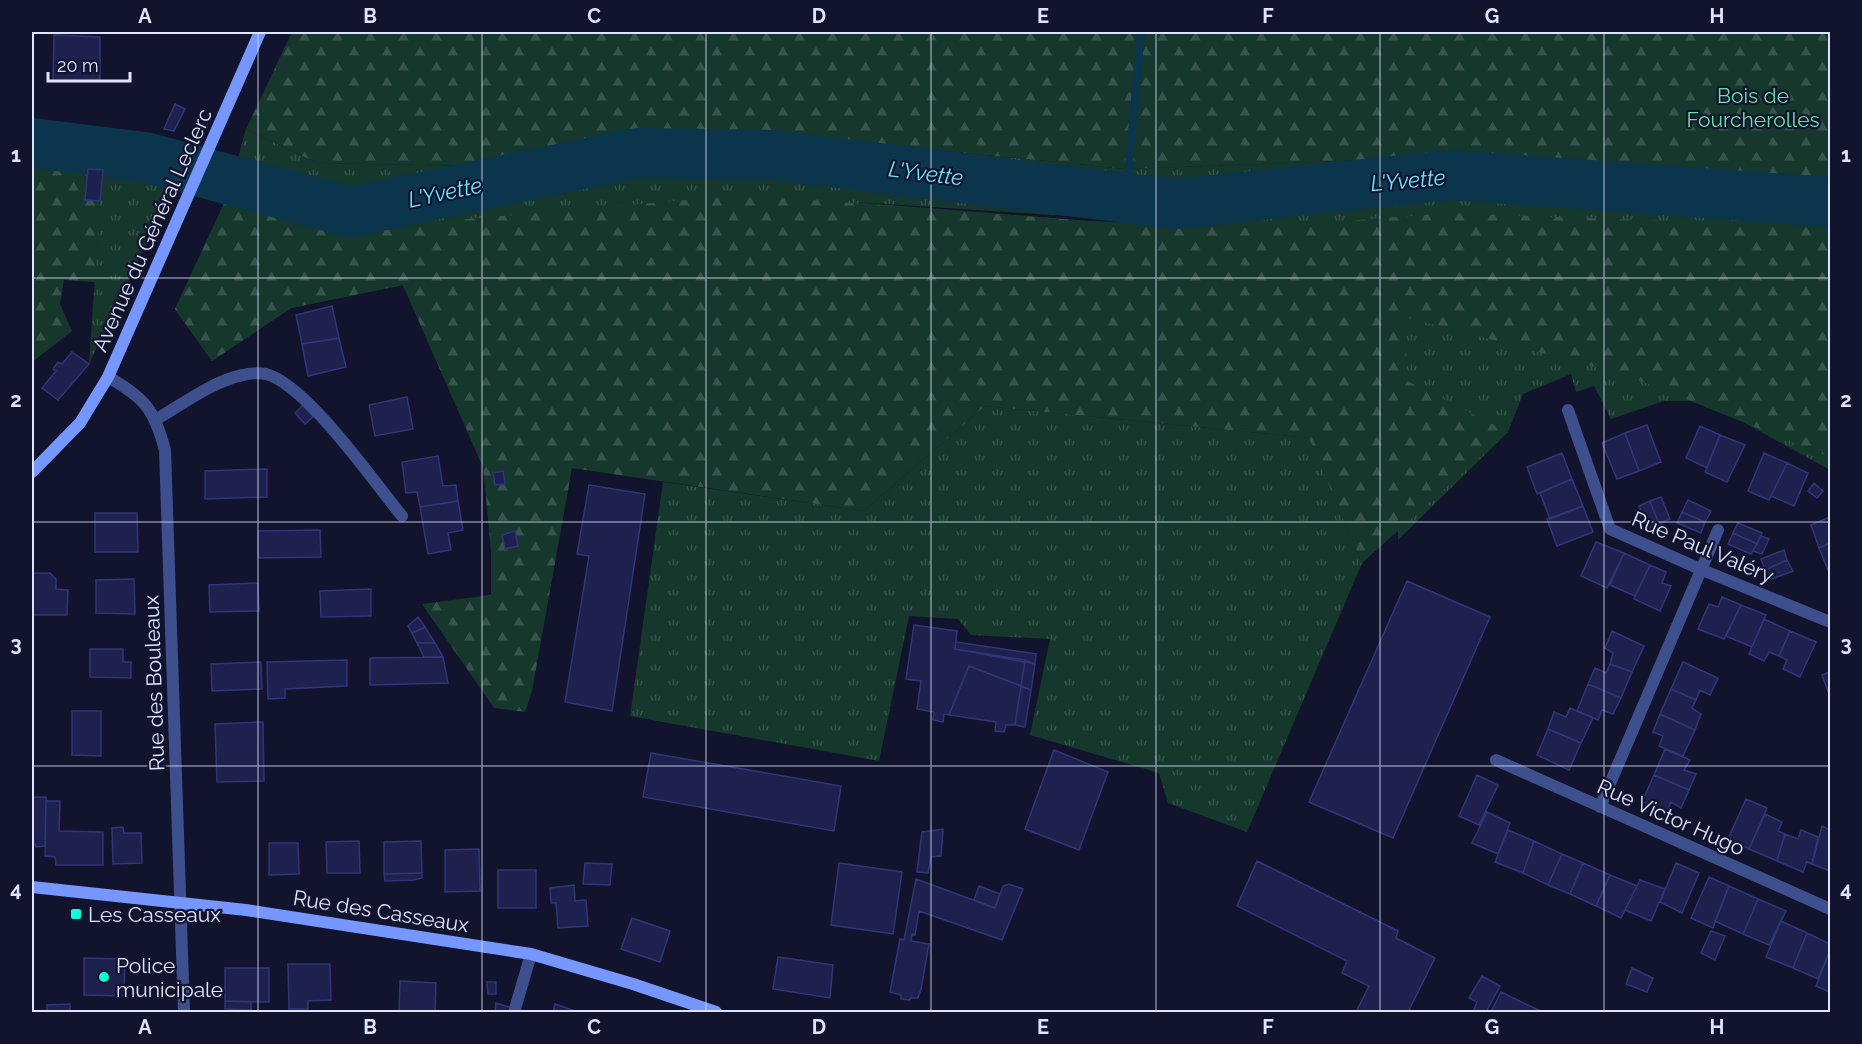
<svg xmlns="http://www.w3.org/2000/svg" width="1862" height="1044" viewBox="0 0 1862 1044" font-family="Raleway,sans-serif">
<style>
.grass{fill:url(#grass-tufts);fill-rule:evenodd}
.forest{fill:url(#forest-firs)}
.lines{fill:none;stroke-linecap:round;stroke-linejoin:round}
.stream{stroke:#0b354d;stroke-width:8}
.river{stroke:#0b354d;stroke-width:50}
.building{fill:#1e214e;stroke:#30357a;stroke-width:1.5}
.street{stroke:#3d4f8c;stroke-width:12}
.secondary{stroke:#7597ff;stroke-width:12}
.grid{fill:none;stroke:#dee3ff;stroke-width:1.5;stroke-opacity:0.55}
.poi-dot{fill:#0affd4;stroke:#12142d;stroke-width:2}
.labels{text-anchor:middle;dominant-baseline:central;stroke-width:4.5;stroke-linejoin:round;paint-order:stroke}
.park-label{font-size:21px;fill:#67e2a1;stroke:#12142d}
.street-label{font-size:21px;fill:#dee3ff;stroke:#12142d}
.poi-label{font-size:21px;fill:#dee3ff;stroke:#12142d;text-anchor:start}
.water-label{font-size:22px;font-style:italic;fill:#6ce3ff;stroke:#12142d}
.neatline{fill:none;stroke:#dee3ff;stroke-width:2}
.grid-label{font-size:20px;text-anchor:middle;font-weight:bold;fill:#dee3ff}
</style>
<defs>
<pattern id="grass-tufts" width="24" height="20" patternUnits="userSpaceOnUse" patternTransform="scale(1.5)"><rect width="24" height="20" fill="#15372c"/><path d="M3 7l-1-3M5 7V3M7 7l1-3M15 17l-1-3M17 17v-4M19 17l1-3" fill="none" stroke="#37544c"/></pattern>
<pattern id="forest-firs" width="22" height="20" patternUnits="userSpaceOnUse" patternTransform="scale(1.5)"><rect width="22" height="20" fill="#15372c"/><path d="M5 1l3.5 6h-7zM16 11l3.5 6h-7z" fill="#37544c"/></pattern>
</defs>
<rect width="100%" height="100%" fill="#12142d"/>
<path class="grass" d="M 246,129 L 317,163 L 469,166 L 628,132 L 856,142 L 1125,169 L 1368,160 L 1830,189 L 1830,470 L 1705,401 L 1664,401 L 1611,419 L 1594,386 L 1576,392 L 1571,374 L 1523,394 L 1508,432 L 1398,540 L 1405,317 L 612,266 L 571,471 L 483,467 L 403,285 L 291,308 L 212,361 L 175,309 L 228,195 ZM 842,201 L 1205,225 L 1206,226 L 1089,221 Z
M 103,157 L 179,176 L 89,364 Z
M 985,406 L 1310,438 L 1362,563 L 1247,832 L 1168,803 L 1159,773 L 1030,735 L 1050,639 L 971,635 L 958,619 L 909,616 L 879,761 L 630,716 L 663,482 L 864,511 Z"/>
<path class="forest" d="M 292,32 L 1830,32 L 1830,189 L 1368,160 L 1125,169 L 856,142 L 628,132 L 469,166 L 317,163 L 246,129 Z
M 32,154 L 103,157 L 95,282 L 64,280 L 60,304 L 72,331 L 32,362 Z
M 228,195 L 421,223 L 744,195 L 1089,221 L 1251,228 L 1451,213 L 1830,227 L 1830,457 L 1626,375 L 1405,317 L 1407,381 L 1508,432 L 1362,563 L 1309,438 L 985,406 L 864,511 L 572,468 L 532,691 L 525,712 L 494,708 L 422,604 L 491,595 L 491,551 L 483,467 L 403,285 L 291,308 L 212,361 L 175,309 Z"/>
<g class="lines">
<path class="stream" d="M 1126,198 L 1141,32"/>
<path class="river" d="M 32,143 L 145,157 L 350,212 L 637,153 L 773,155 L 1175,204 L 1450,175 L 1830,202"/>
</g>
<path class="building" d="M 54,35 L 100,37 L 100,81 L 53,80 Z
M 175,104 L 185,109 L 174,131 L 164,129 Z
M 88,169 L 103,170 L 100,201 L 85,200 Z
M 332,306 L 339,338 L 302,344 L 296,315 Z
M 339,338 L 346,367 L 308,376 L 302,344 Z
M 72,352 L 89,364 L 58,400 L 42,388 L 56,371 L 53,369 L 58,362 L 62,364 Z
M 407,397 L 413,429 L 375,436 L 369,405 Z
M 303,405 L 313,417 L 305,424 L 295,413 Z
M 1647,425 L 1661,462 L 1639,471 L 1625,433 Z
M 1700,426 L 1720,435 L 1707,468 L 1686,458 Z
M 1625,433 L 1639,471 L 1617,479 L 1602,443 Z
M 1720,435 L 1745,445 L 1727,482 L 1705,472 Z
M 1562,453 L 1572,479 L 1537,494 L 1527,467 Z
M 1764,453 L 1787,463 L 1769,500 L 1748,491 Z
M 438,456 L 443,486 L 456,485 L 458,501 L 420,507 L 417,492 L 406,493 L 402,462 Z
M 1787,463 L 1808,473 L 1794,506 L 1771,496 Z
M 267,469 L 267,497 L 205,499 L 205,471 Z
M 503,471 L 505,484 L 495,485 L 493,473 Z
M 1572,479 L 1583,506 L 1550,519 L 1540,493 Z
M 1814,483 L 1823,491 L 1817,498 L 1808,491 Z
M 589,485 L 645,494 L 612,711 L 565,702 L 589,556 L 577,554 Z
M 1661,497 L 1670,519 L 1659,524 L 1650,501 Z
M 1688,500 L 1711,511 L 1705,522 L 1682,512 Z
M 458,501 L 463,530 L 448,533 L 451,550 L 428,554 L 420,507 Z
M 1650,501 L 1659,524 L 1648,529 L 1639,506 Z
M 1583,506 L 1593,532 L 1557,546 L 1547,519 Z
M 1682,512 L 1705,522 L 1701,533 L 1677,523 Z
M 95,513 L 137,513 L 138,552 L 95,552 Z
M 1830,517 L 1830,543 L 1819,548 L 1811,525 Z
M 1738,523 L 1762,533 L 1757,544 L 1733,533 Z
M 320,530 L 321,557 L 258,558 L 258,531 Z
M 515,531 L 518,546 L 505,549 L 502,535 Z
M 1733,533 L 1757,544 L 1751,554 L 1728,544 Z
M 1761,536 L 1769,539 L 1762,554 L 1753,551 Z
M 1596,542 L 1624,553 L 1607,588 L 1581,576 Z
M 1830,543 L 1830,569 L 1828,570 L 1819,548 Z
M 1784,550 L 1787,560 L 1765,570 L 1761,559 Z
M 1624,553 L 1650,565 L 1635,596 L 1610,585 Z
M 1787,560 L 1793,571 L 1769,580 L 1765,570 Z
M 1650,565 L 1666,572 L 1662,583 L 1671,586 L 1660,611 L 1634,599 Z
M 32,573 L 50,573 L 56,579 L 56,589 L 68,590 L 67,615 L 32,615 Z
M 134,579 L 135,614 L 96,613 L 96,580 Z
M 1407,581 L 1490,617 L 1393,838 L 1309,802 Z
M 258,583 L 259,611 L 210,612 L 209,585 Z
M 371,589 L 371,616 L 321,617 L 320,591 Z
M 1722,597 L 1741,605 L 1724,639 L 1698,629 L 1709,604 L 1718,607 Z
M 1741,605 L 1766,615 L 1752,647 L 1726,636 Z
M 418,617 L 425,627 L 412,633 L 408,626 Z
M 1764,619 L 1790,631 L 1779,656 L 1769,652 L 1764,661 L 1749,654 Z
M 914,625 L 957,631 L 955,649 L 1025,660 L 1021,686 L 969,666 L 949,715 L 944,714 L 943,722 L 933,720 L 934,712 L 917,709 L 921,681 L 906,679 Z
M 425,627 L 435,643 L 417,643 L 412,633 Z
M 1612,631 L 1644,646 L 1632,672 L 1610,664 L 1613,653 L 1605,648 Z
M 1790,631 L 1816,642 L 1800,677 L 1783,669 L 1787,660 L 1779,656 Z
M 956,642 L 1036,654 L 1035,664 L 955,649 Z
M 417,643 L 435,643 L 443,657 L 424,657 Z
M 90,649 L 123,649 L 123,662 L 131,662 L 131,678 L 90,677 Z
M 443,657 L 448,683 L 370,685 L 370,658 Z
M 347,660 L 347,686 L 285,689 L 285,698 L 268,699 L 267,662 Z
M 1025,660 L 1035,664 L 1031,690 L 1021,686 Z
M 261,662 L 262,689 L 212,691 L 211,664 Z
M 1683,662 L 1718,678 L 1710,695 L 1700,690 L 1696,700 L 1671,689 Z
M 1610,664 L 1632,672 L 1621,698 L 1588,684 L 1595,668 L 1606,673 Z
M 969,666 L 1021,686 L 1015,725 L 1006,725 L 1004,732 L 995,731 L 996,722 L 949,715 Z
M 1830,672 L 1830,697 L 1822,675 Z
M 1588,684 L 1621,698 L 1613,714 L 1602,710 L 1598,720 L 1577,711 Z
M 1021,686 L 1031,690 L 1025,727 L 1015,725 Z
M 1671,689 L 1696,700 L 1692,708 L 1701,714 L 1695,730 L 1660,714 Z
M 1570,708 L 1593,718 L 1581,743 L 1548,729 L 1554,712 L 1566,717 Z
M 72,711 L 101,711 L 101,756 L 72,755 Z
M 1660,714 L 1695,730 L 1683,756 L 1659,746 L 1663,736 L 1653,732 Z
M 263,722 L 264,781 L 217,782 L 215,724 Z
M 1548,729 L 1581,743 L 1569,770 L 1537,755 Z
M 1665,749 L 1690,760 L 1684,770 L 1696,774 L 1689,790 L 1654,775 Z
M 1054,750 L 1108,772 L 1079,850 L 1025,829 Z
M 651,753 L 841,786 L 834,831 L 643,797 Z
M 1477,775 L 1498,785 L 1479,825 L 1459,816 Z
M 1654,775 L 1689,790 L 1681,808 L 1671,802 L 1666,813 L 1642,802 Z
M 32,797 L 46,797 L 45,846 L 36,847 L 35,844 L 32,843 Z
M 1746,799 L 1767,808 L 1749,849 L 1728,839 Z
M 46,801 L 60,801 L 59,831 L 103,832 L 103,865 L 56,865 L 55,857 L 45,856 Z
M 1487,812 L 1510,823 L 1498,854 L 1472,843 Z
M 1765,814 L 1782,822 L 1778,831 L 1785,834 L 1777,861 L 1749,849 Z
M 1822,826 L 1830,830 L 1830,871 L 1812,864 Z
M 123,827 L 124,833 L 141,833 L 142,863 L 113,864 L 112,828 Z
M 943,829 L 941,856 L 931,857 L 928,873 L 917,872 L 922,832 Z
M 1508,830 L 1534,841 L 1523,873 L 1495,862 Z
M 1801,830 L 1818,837 L 1812,864 L 1807,862 L 1803,872 L 1777,861 L 1785,834 L 1798,839 Z
M 359,841 L 360,873 L 327,873 L 326,842 Z
M 421,841 L 422,873 L 384,874 L 384,842 Z
M 1534,841 L 1562,854 L 1548,885 L 1523,873 Z
M 269,843 L 298,843 L 299,874 L 269,875 Z
M 479,849 L 480,891 L 445,892 L 445,850 Z
M 1562,854 L 1583,863 L 1570,894 L 1548,885 Z
M 1257,861 L 1398,931 L 1396,938 L 1435,958 L 1408,1012 L 1356,1012 L 1369,986 L 1342,973 L 1347,961 L 1237,906 Z
M 585,863 L 612,864 L 610,885 L 583,884 Z
M 839,863 L 902,872 L 893,934 L 831,925 Z
M 1583,863 L 1610,875 L 1596,906 L 1570,894 Z
M 1676,863 L 1699,873 L 1682,913 L 1660,902 Z
M 498,870 L 536,870 L 536,908 L 498,908 Z
M 422,873 L 422,878 L 414,880 L 385,881 L 384,874 Z
M 1610,875 L 1637,886 L 1621,918 L 1596,906 Z
M 1709,877 L 1729,886 L 1713,928 L 1691,918 Z
M 916,879 L 995,908 L 1003,886 L 1009,884 L 1023,889 L 1002,940 L 919,911 L 915,935 L 912,934 L 911,941 L 929,944 L 921,989 L 918,998 L 911,998 L 910,1000 L 901,999 L 901,995 L 890,992 L 900,939 L 904,940 Z
M 1640,880 L 1665,889 L 1651,921 L 1625,910 Z
M 574,885 L 575,901 L 586,900 L 588,926 L 558,928 L 556,903 L 551,903 L 550,888 Z
M 979,886 L 1000,894 L 995,908 L 974,900 Z
M 1729,886 L 1758,899 L 1743,934 L 1715,921 Z
M 1758,899 L 1786,911 L 1769,945 L 1743,934 Z
M 632,918 L 670,931 L 660,962 L 621,949 Z
M 1781,921 L 1807,933 L 1793,968 L 1766,957 Z
M 1711,931 L 1725,936 L 1715,960 L 1701,953 Z
M 1807,933 L 1830,944 L 1830,950 L 1818,979 L 1793,968 Z
M 1830,950 L 1830,992 L 1816,986 Z
M 778,957 L 833,965 L 830,998 L 773,989 Z
M 84,958 L 125,959 L 124,996 L 84,995 Z
M 288,964 L 330,964 L 331,1000 L 308,1001 L 308,1009 L 289,1009 Z
M 225,968 L 269,968 L 269,1002 L 225,1001 Z
M 1632,968 L 1653,978 L 1647,992 L 1626,984 Z
M 1482,976 L 1500,986 L 1486,1012 L 1473,1012 L 1477,1002 L 1469,998 Z
M 400,981 L 436,983 L 435,1012 L 399,1012 Z
M 487,982 L 496,982 L 496,994 L 488,994 Z
M 1501,992 L 1534,1008 L 1543,1012 L 1491,1012 Z
M 225,1001 L 251,1002 L 251,1010 L 225,1009 Z
M 496,1003 L 526,1012 L 495,1012 Z
M 70,1004 L 70,1012 L 47,1012 L 47,1005 Z
M 555,1004 L 578,1012 L 553,1012 Z"/>
<g class="lines">
<path class="street" d="M 108,377 C 145,398 154,409 165,450 L 184,1012
M 1568,410 L 1610,529 L 1700,569 L 1830,622
M 157,419 C 183,404 213,381 243,375 C 249,373 260,373 266,374 C 307,385 374,482 402,516
M 1496,760 L 1830,909
M 1600,807 L 1718,530
M 515,1009 L 531,954"/>
<path class="secondary" d="M 32,472 L 80,423 L 108,377 L 260,32
M 32,887 L 246,910 L 531,954 L 633,984 L 716,1012"/>
</g>
<path class="grid" d="M 258,32 L 258,1012M 482,32 L 482,1012M 706,32 L 706,1012M 931,32 L 931,1012M 1156,32 L 1156,1012M 1380,32 L 1380,1012M 1604,32 L 1604,1012M 32,278 L 1830,278M 32,522 L 1830,522M 32,766 L 1830,766"/>
<g class="poi-dot">
<rect x="70" y="908" width="12" height="12" rx="3"/>
<circle cx="104" cy="977" r="6"/>
</g>
<g class="labels">
<g class="park-label">
<text x="1753" y="95">Bois de<tspan x="1753" dy="24">Fourcherolles</tspan></text>
</g>
<g class="street-label">
<text transform="translate(152 230) rotate(-66)">Avenue du Général Leclerc</text>
<text transform="translate(1703 547) rotate(23)">Rue Paul Valéry</text>
<text transform="translate(154 683) rotate(-92)">Rue des Bouleaux</text>
<text transform="translate(1671 817) rotate(24)">Rue Victor Hugo</text>
<text transform="translate(381 911) rotate(9)">Rue des Casseaux</text>
</g>
<g class="poi-label">
<text x="88" y="914">Les Casseaux</text>
<text x="116" y="965">Police<tspan x="116" dy="24">municipale</tspan></text>
</g>
<g class="water-label">
<text transform="translate(926 173) rotate(7)">L'Yvette</text>
<text transform="translate(1408 180) rotate(-5)">L'Yvette</text>
<text transform="translate(445 192) rotate(-12)">L'Yvette</text>
</g>
</g>
<rect width="1862" height="1044" fill="none" stroke="#12142d" stroke-width="66"/>
<path d="M48 72v9h82v-9" fill="none" stroke="#dee3ff" stroke-width="3"/>
<text x="57" y="72" font-size="18" fill="#dee3ff" stroke="#12142d" stroke-width="4.5" paint-order="stroke">20 m</text>
<rect x="33" y="33" width="1796" height="978" class="neatline"/>
<g class="grid-label">
<text x="145" y="23">A</text>
<text x="370" y="23">B</text>
<text x="594" y="23">C</text>
<text x="819" y="23">D</text>
<text x="1043" y="23">E</text>
<text x="1268" y="23">F</text>
<text x="1492" y="23">G</text>
<text x="1717" y="23">H</text>
<text x="16" y="162">1</text>
<text x="1846" y="162">1</text>
<text x="16" y="407">2</text>
<text x="1846" y="407">2</text>
<text x="16" y="651">3</text>
<text x="1846" y="651">3</text>
<text x="16" y="896">4</text>
<text x="1846" y="896">4</text>
<text x="145" y="1034">A</text>
<text x="370" y="1034">B</text>
<text x="594" y="1034">C</text>
<text x="819" y="1034">D</text>
<text x="1043" y="1034">E</text>
<text x="1268" y="1034">F</text>
<text x="1492" y="1034">G</text>
<text x="1717" y="1034">H</text>
</g>
</svg>
